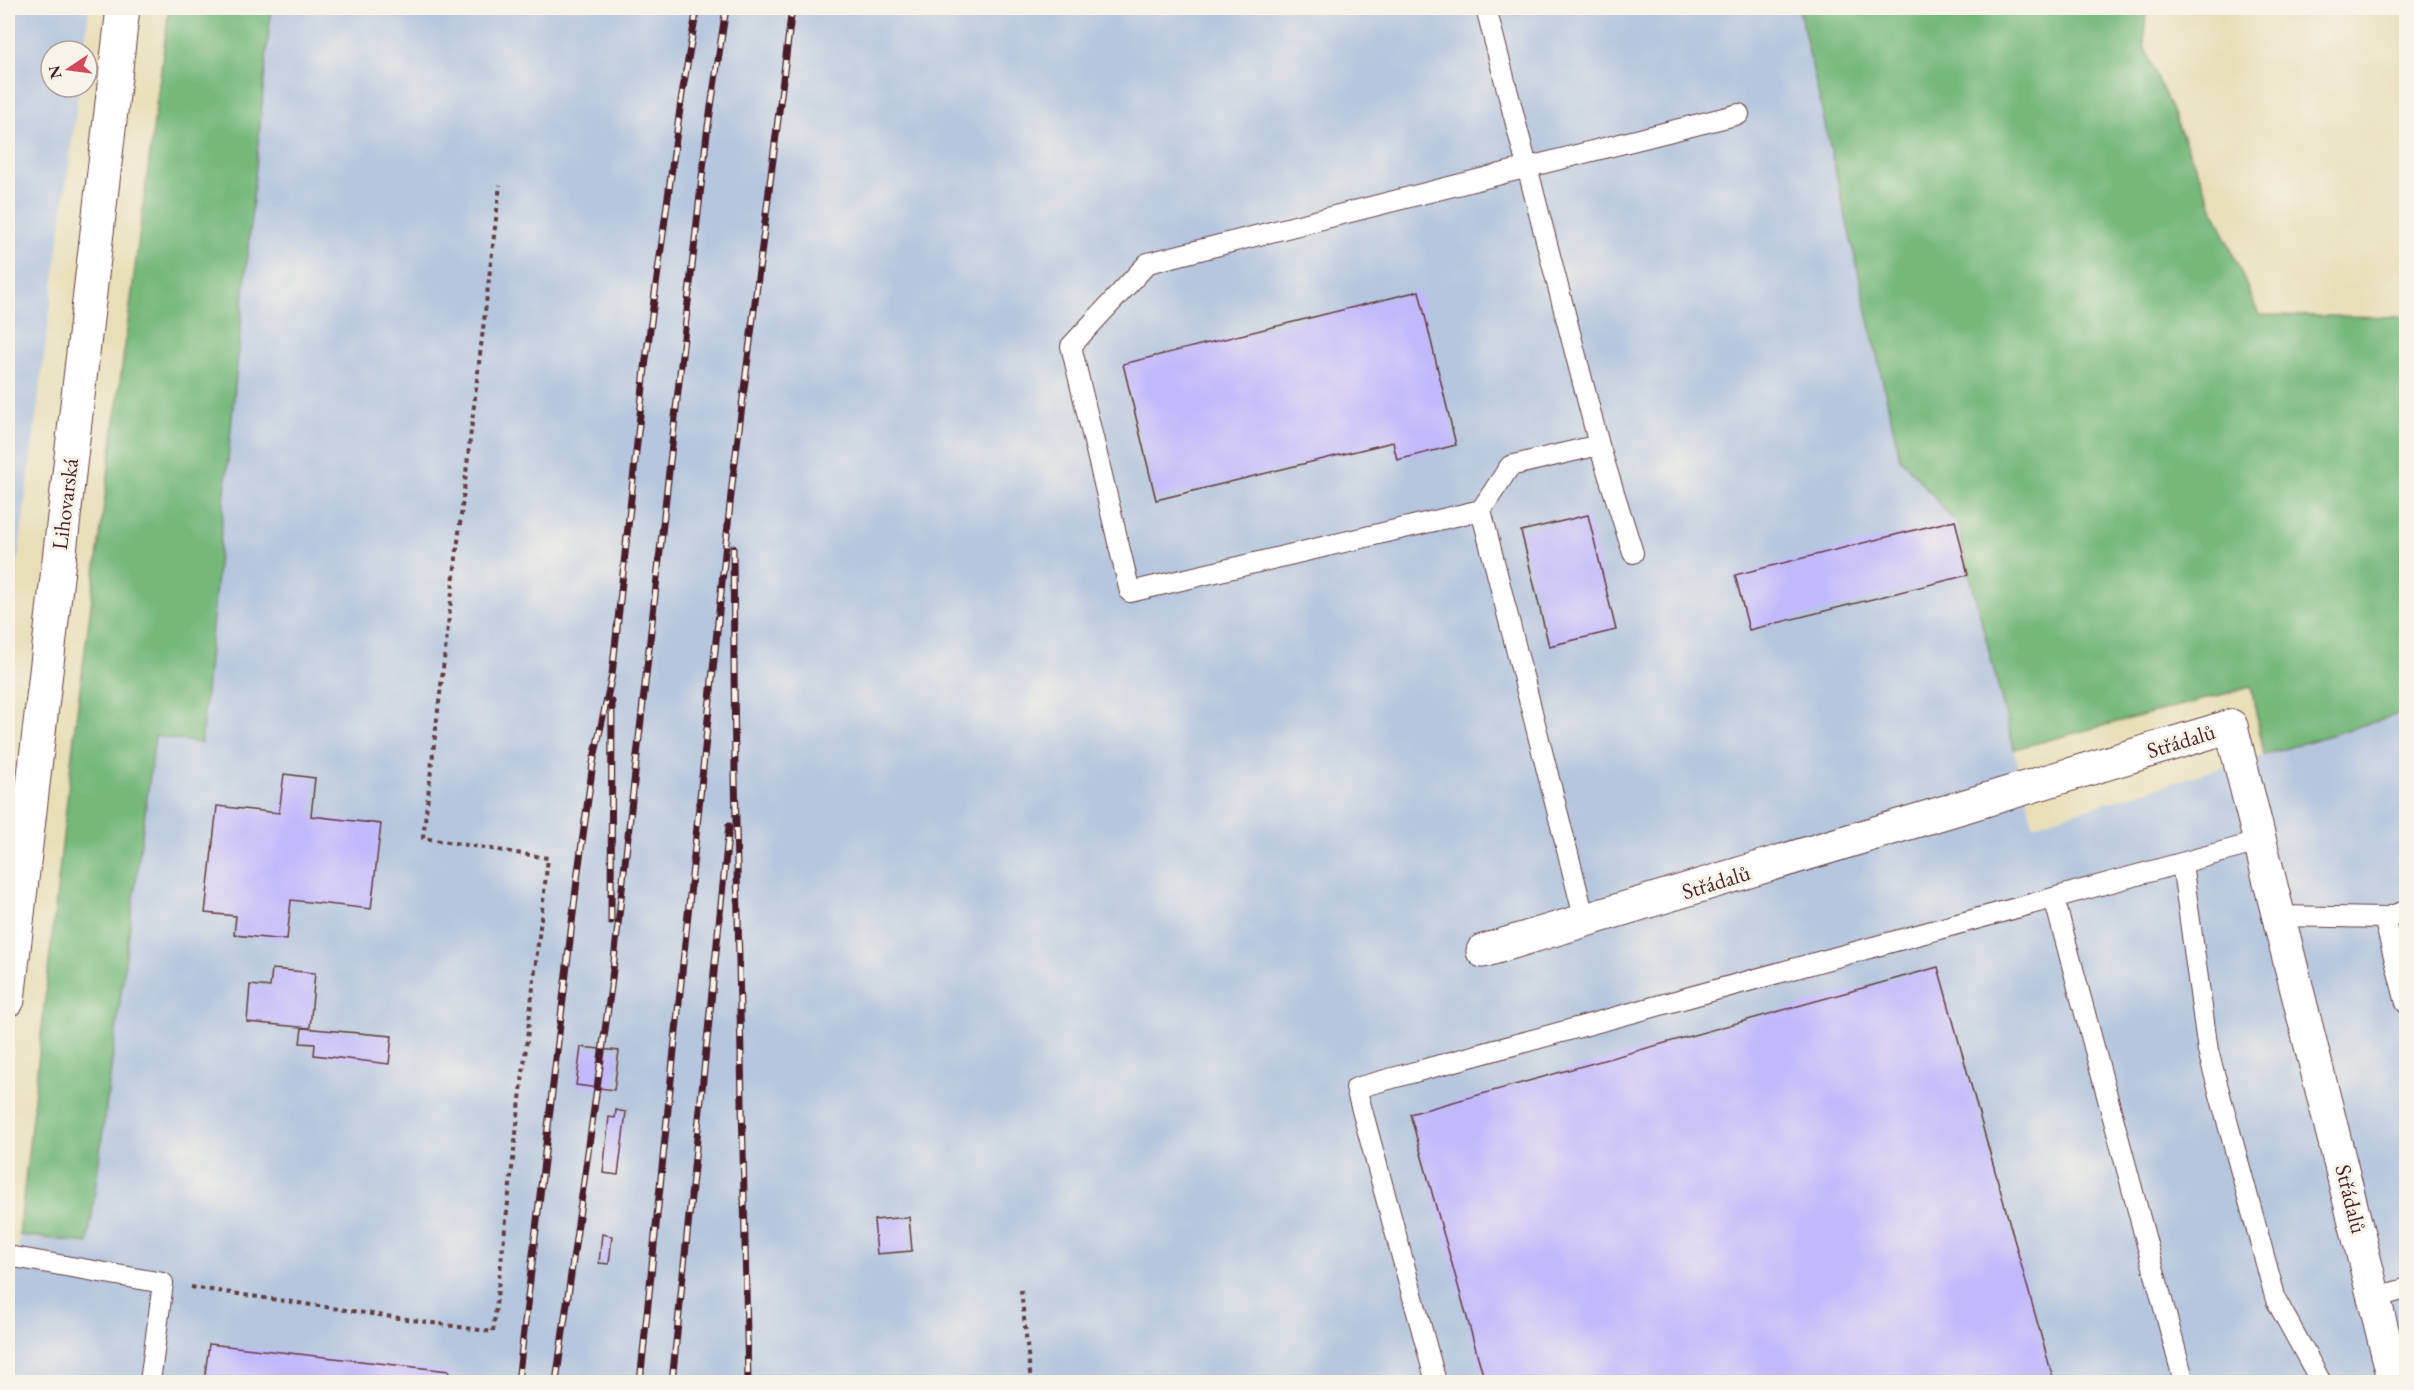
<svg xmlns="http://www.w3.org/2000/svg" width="2414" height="1390" viewBox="0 0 2414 1390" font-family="'EB Garamond',serif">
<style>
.industrial{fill:#b6c6de}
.forest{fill:#75b87a;stroke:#606c52;stroke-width:1.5}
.building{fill:#c2b9fb}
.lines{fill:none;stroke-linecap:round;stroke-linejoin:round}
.service-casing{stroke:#623c40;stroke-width:22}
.minor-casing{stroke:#623c40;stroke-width:35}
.tertiary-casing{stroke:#623c40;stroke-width:35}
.path{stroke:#623c40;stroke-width:4;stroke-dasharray:4.5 4.5;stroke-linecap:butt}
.service{stroke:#fff;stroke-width:20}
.minor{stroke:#fff;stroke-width:33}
.tertiary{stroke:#fff;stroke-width:33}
.rail-casing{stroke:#4a1f2b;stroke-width:7}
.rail{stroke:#f7f3e8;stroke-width:4.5;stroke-dasharray:14;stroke-linecap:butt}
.labels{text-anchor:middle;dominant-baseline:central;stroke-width:6;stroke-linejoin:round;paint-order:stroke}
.street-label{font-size:22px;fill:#4a1f2b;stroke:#f7f3e8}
</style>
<rect width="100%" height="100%" fill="#f7f3e8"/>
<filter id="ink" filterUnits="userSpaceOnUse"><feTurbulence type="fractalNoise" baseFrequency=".0167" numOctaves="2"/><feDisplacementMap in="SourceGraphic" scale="12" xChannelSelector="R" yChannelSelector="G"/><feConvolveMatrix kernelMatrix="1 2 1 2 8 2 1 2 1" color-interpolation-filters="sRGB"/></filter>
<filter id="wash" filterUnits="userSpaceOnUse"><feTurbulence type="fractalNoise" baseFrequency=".008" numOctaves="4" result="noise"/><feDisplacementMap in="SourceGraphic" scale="24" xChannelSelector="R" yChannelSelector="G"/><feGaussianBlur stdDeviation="1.35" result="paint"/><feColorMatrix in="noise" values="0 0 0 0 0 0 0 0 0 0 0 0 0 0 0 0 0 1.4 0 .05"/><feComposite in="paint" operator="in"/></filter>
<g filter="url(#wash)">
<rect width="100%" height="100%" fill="#e8dfb9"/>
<path class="industrial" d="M 8,8 L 89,8 L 84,51 L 51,51 L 51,87 L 79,87 L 8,635 Z
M 269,8 L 1799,8 L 1900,458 L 1957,524 L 2033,825 L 2406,712 L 2406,1382 L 8,1382 L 19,1235 L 88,1243 L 155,736 L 201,742 Z"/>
<path class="forest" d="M 169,8 L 271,8 L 201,743 L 155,736 L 88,1243 L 19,1235 L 75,727 Z
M 1799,8 L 2146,8 L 2144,46 L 2259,315 L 2406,317 L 2406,712 L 2264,755 L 2251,687 L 2014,749 L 1957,524 L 1900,458 Z"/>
<g id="blocks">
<path class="building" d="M 1419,291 L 1456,445 L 1397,460 L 1393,442 L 1156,500 L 1123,364 Z
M 1588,515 L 1616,630 L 1549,646 L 1521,531 Z
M 1955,520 L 1968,575 L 1749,630 L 1735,575 Z
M 284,774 L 315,778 L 311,816 L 381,824 L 371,909 L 291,900 L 287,940 L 234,935 L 236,916 L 205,913 L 217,806 L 279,813 Z
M 1938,967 L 2054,1382 L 1485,1382 L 1410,1114 Z
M 272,969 L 315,973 L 310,1028 L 247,1022 L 250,985 L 270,987 Z
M 302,1028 L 392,1036 L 389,1064 L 314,1055 L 315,1044 L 300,1043 Z
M 581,1047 L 619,1051 L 614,1090 L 576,1085 Z
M 616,1110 L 626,1112 L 618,1175 L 603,1173 L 609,1117 L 615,1118 Z
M 909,1217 L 912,1251 L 877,1254 L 874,1220 Z
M 602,1234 L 612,1236 L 609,1264 L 599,1263 Z
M 209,1344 L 449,1371 L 447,1382 L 204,1382 Z"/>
</g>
</g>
<g filter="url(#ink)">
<use href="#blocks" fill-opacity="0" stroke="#623c40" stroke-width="1.5"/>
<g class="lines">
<g class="service-casing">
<path id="service" d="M 1486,8 L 1599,445 L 1633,553
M 1481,510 L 1510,466 L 1599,445
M 2182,863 L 2208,1051 L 2276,1300 L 2321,1382
M 2054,898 L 2184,1382
M 2280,916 L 2384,918 L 2406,911
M 2384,918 L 2406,1003
M 1585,921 L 1481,510 L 1130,592 L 1071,346 L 1148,263 L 1739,114
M 8,1256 L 163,1283 L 150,1382
M 2376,1297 L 2406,1289
M 1436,1382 L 1356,1088 L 2262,841"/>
</g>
<g class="minor-casing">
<path id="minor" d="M 1483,951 L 2231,726 L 2395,1382"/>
</g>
<g class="tertiary-casing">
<path id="tertiary" d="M 8,1000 L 123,8"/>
</g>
<path class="path" d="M 191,1287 L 493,1332 L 548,858 L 423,838 L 500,185
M 1021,1290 L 1031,1382"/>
<use href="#service" class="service"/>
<use href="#minor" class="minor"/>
<use href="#tertiary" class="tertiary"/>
<g class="rail-casing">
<path id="rail" d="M 733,548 L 735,775 L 748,1382
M 611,921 L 612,702
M 518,1382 L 578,872 L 593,763 L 612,675 L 646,359 L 682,94 L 697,8
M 556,1382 L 611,987 L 707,133 L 726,8
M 640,1382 L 732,485 L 792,8
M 672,1382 L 729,826"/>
</g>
<use href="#rail" class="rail"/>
</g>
</g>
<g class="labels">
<g class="street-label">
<text transform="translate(65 504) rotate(-83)">Lihovarská</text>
<text transform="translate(2181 741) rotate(-17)">Střádalů</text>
<text transform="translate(1716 882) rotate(-17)">Střádalů</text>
<text transform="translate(2351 1199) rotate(76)">Střádalů</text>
</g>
</g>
<rect width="2414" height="1390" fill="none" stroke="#f7f3e8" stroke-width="30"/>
<g transform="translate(69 69) rotate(257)"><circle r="28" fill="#f7f3e8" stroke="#b29e9c" stroke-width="1.5"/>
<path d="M0-4.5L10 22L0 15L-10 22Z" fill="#d1495b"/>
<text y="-9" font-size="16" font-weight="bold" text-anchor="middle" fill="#4a1f2b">N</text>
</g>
</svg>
